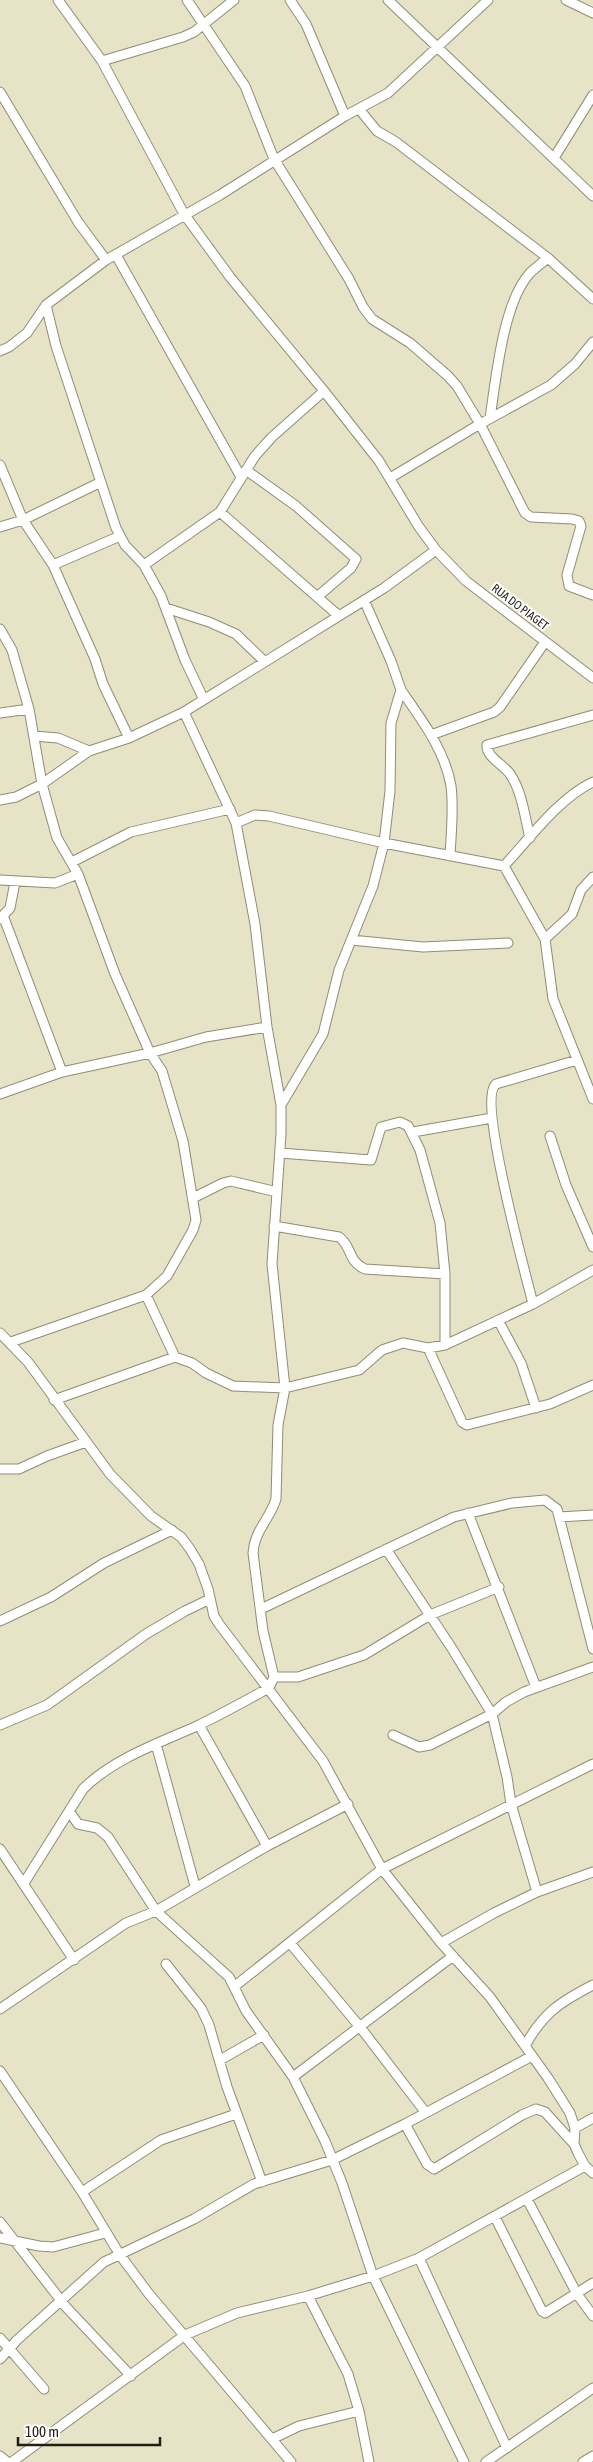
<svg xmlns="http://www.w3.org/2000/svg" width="593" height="2462" viewBox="0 0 593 2462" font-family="'Asap Condensed',sans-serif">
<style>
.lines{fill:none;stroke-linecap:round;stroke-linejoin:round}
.minor-casing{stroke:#908d73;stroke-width:11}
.minor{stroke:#fff;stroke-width:9}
.labels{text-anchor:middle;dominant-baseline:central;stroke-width:4;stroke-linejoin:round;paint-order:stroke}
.street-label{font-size:12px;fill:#211f15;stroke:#fff}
</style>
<rect width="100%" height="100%" fill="#e6e3c7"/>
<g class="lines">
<g class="minor-casing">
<path id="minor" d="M 58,0 L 102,61 L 184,214 L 230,277 L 324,391 L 379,461 L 419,527 L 436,550 L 466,581 L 593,678
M 187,0 L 245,86 L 274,159 L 349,279 L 363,307 L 372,319 L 410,343 L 448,376 L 457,386 L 480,424 L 525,513 L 531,517 L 572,519 L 579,521 L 581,526 L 567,575 L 569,586 L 593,595
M 290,0 L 306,24 L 345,116
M 388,0 L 593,196
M 566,0 L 593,13
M 102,61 L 183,37 L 194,32 L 234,0
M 0,92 L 78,222 L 106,260
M 359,109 L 377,131 L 396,142 L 548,258 L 593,299
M 554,158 L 593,95
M 116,255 L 241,477
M 46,305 L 56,346 L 116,528 L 125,545 L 144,565 L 161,596 L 185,660 L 203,698
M 0,351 L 9,347 L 27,333 L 46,305 L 106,260 L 220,195 L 345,116 L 388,93 L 488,0
M 324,391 L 272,437 L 255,456 L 220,512 L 339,616
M 490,418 C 496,379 503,302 530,273 C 535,268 542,263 548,258
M 0,465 L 23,520 L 53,565 L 95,659 L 103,684 L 129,738
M 246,470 L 296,506 L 356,559 L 351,568 L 317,597
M 390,478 L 480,424 L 551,385 L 575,364 L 593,342
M 0,527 L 23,520 L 101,482
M 53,565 L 120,536
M 144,565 L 220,512
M 166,608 L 209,622 L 236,634 L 264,661
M 0,629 L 12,650 L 29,709 L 42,784 L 57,838 L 78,874 L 115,974 L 150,1053 L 162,1071 L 183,1141 L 196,1220 L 193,1230 L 167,1276 L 146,1295 L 11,1342
M 401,690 C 421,719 445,750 451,786 C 454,809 451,834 450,856
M 0,713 L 29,709
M 431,735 L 494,712 L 500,707 L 545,642
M 34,736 L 58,738 L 89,751
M 0,800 L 16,797 L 42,784 L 89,751 L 129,738 L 184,712 L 384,588 L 436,550
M 236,823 L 255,815 L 269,816 L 384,843 L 504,866 C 529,839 560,797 593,782
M 530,838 C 525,818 522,791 510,774 C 504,765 486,757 487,745 L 593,715
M 72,862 L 131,832 L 230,809
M 504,866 L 545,939 L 553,999 L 593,1099
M 0,880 L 55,883 L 78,874
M 4,918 L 62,1072
M 0,919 L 10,908 L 15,882
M 545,939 L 572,914 L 581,890 L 593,877
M 351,940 L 423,947 L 508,943
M 0,1094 L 62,1072 L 150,1053 L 206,1037 L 267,1027
M 281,1105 L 323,1034 L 339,970 L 373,886 L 384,843 L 390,791 L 391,723 L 401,690 L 391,661 L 364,600
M 413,1132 L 492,1118
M 550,1136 L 566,1185 L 593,1247
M 280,1153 L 371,1160 L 381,1127 L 400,1122 L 408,1126 L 420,1150 L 440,1223 L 445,1274 L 445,1345
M 193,1198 L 223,1183 L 231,1181 L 277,1192
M 274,1226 L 339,1237 C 352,1246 348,1262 365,1269 L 445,1274
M 146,1295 L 175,1357
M 533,1304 C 526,1275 477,1099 496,1084 L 577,1060
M 498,1320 L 521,1363 L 536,1408
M 0,1333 L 28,1362 L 110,1474 L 151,1516 L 181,1537 L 190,1549 L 199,1564 L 208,1589 L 214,1616 L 219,1624 L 323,1761 L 382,1869 L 441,1943 L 490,1997 L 548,2078 L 570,2113 L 575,2128 L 574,2144 L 578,2153 L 585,2166 L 593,2173
M 428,1348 L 462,1422 L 467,1425 L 550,1404 L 593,1385
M 54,1400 L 175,1357 L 192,1363 L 206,1373 L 233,1386 L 285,1388 L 359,1370 L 382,1350 L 403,1343 L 428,1348 L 445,1345 L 533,1304 L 593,1270
M 0,1469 L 19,1469 L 47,1456 L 86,1442
M 468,1513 L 536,1687
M 559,1517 L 593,1515
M 386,1549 L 451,1647 L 492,1714 L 507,1777 L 511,1804 L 537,1892 L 494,1913 L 441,1943
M 261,1609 L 454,1517 L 512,1503 L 545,1500 L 557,1509 L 593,1649
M 0,1621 L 51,1597 L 104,1563 L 172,1530
M 274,1677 L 298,1677 L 364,1655 L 430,1615 L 499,1587
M 0,1725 L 47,1705 L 146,1634 L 185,1611 L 210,1599
M 199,1725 L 267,1846
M 393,1735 L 419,1747 L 430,1745 L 492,1714 L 506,1702 L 524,1692 L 593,1667
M 156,1744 L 195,1886
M 69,1811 L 78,1824 L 97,1828 L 108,1837 L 156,1911 L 229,1977 L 246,2011 L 293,2077 L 325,2141 L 342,2183 L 373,2276 L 464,2462
M 0,1849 L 74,1960
M 24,1883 L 83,1789 C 113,1759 159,1743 197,1726 C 222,1714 245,1701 269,1688 L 274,1677 L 263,1631 L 253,1553 C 254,1531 270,1519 276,1499 L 278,1425 L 285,1388 L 272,1264 L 281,1134 L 281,1105 L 267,1027 L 255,924 L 236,823 L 184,712
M 537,1892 L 593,1872
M 290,1943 L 360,2027 L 426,2113
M 166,1964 L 201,2008 L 209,2025 L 227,2087 L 262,2182
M 235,1986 L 382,1869 L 593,1764
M 0,2009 L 126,1923 L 156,1911 L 267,1846 L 348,1804
M 525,2046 C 543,2013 560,2002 593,1985
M 220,2060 L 264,2035
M 0,2071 L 82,2192 L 120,2255 L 149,2294 L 291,2462
M 293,2077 L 453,1956
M 405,2124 L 427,2164 L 434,2169 L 522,2115 L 536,2109 L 545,2112 L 574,2144
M 575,2128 L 593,2118
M 82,2192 L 161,2140 L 236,2114
M 527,2199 L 577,2294 L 593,2316
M 495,2217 L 542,2311 L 545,2313 L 593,2283
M 0,2222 L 66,2307 L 131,2376
M 0,2238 L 39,2246 L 53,2247 L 105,2233
M 419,2258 L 507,2448
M 308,2296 L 348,2374 L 359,2411 L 369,2462
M 0,2338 L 44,2389
M 0,2359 L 17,2340 L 104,2262 L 194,2219 L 254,2184 L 332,2160 L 405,2124 L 532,2056
M 272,2439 L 299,2426 L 359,2411
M 0,2456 L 7,2462
M 12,2462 L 185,2335 L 237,2313 L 308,2296 L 373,2276 L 419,2258 L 585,2166
M 486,2462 L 593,2388
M 583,2462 L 593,2456"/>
</g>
<use href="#minor" class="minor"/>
</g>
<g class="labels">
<g class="street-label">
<text transform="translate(520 607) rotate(37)">RUA DO PIAGET</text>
</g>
</g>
<path d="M18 2437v8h142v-8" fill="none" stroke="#211f15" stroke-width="2.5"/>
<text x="25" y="2437" font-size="15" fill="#211f15" stroke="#ffffff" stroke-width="4" paint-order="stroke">100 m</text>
</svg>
